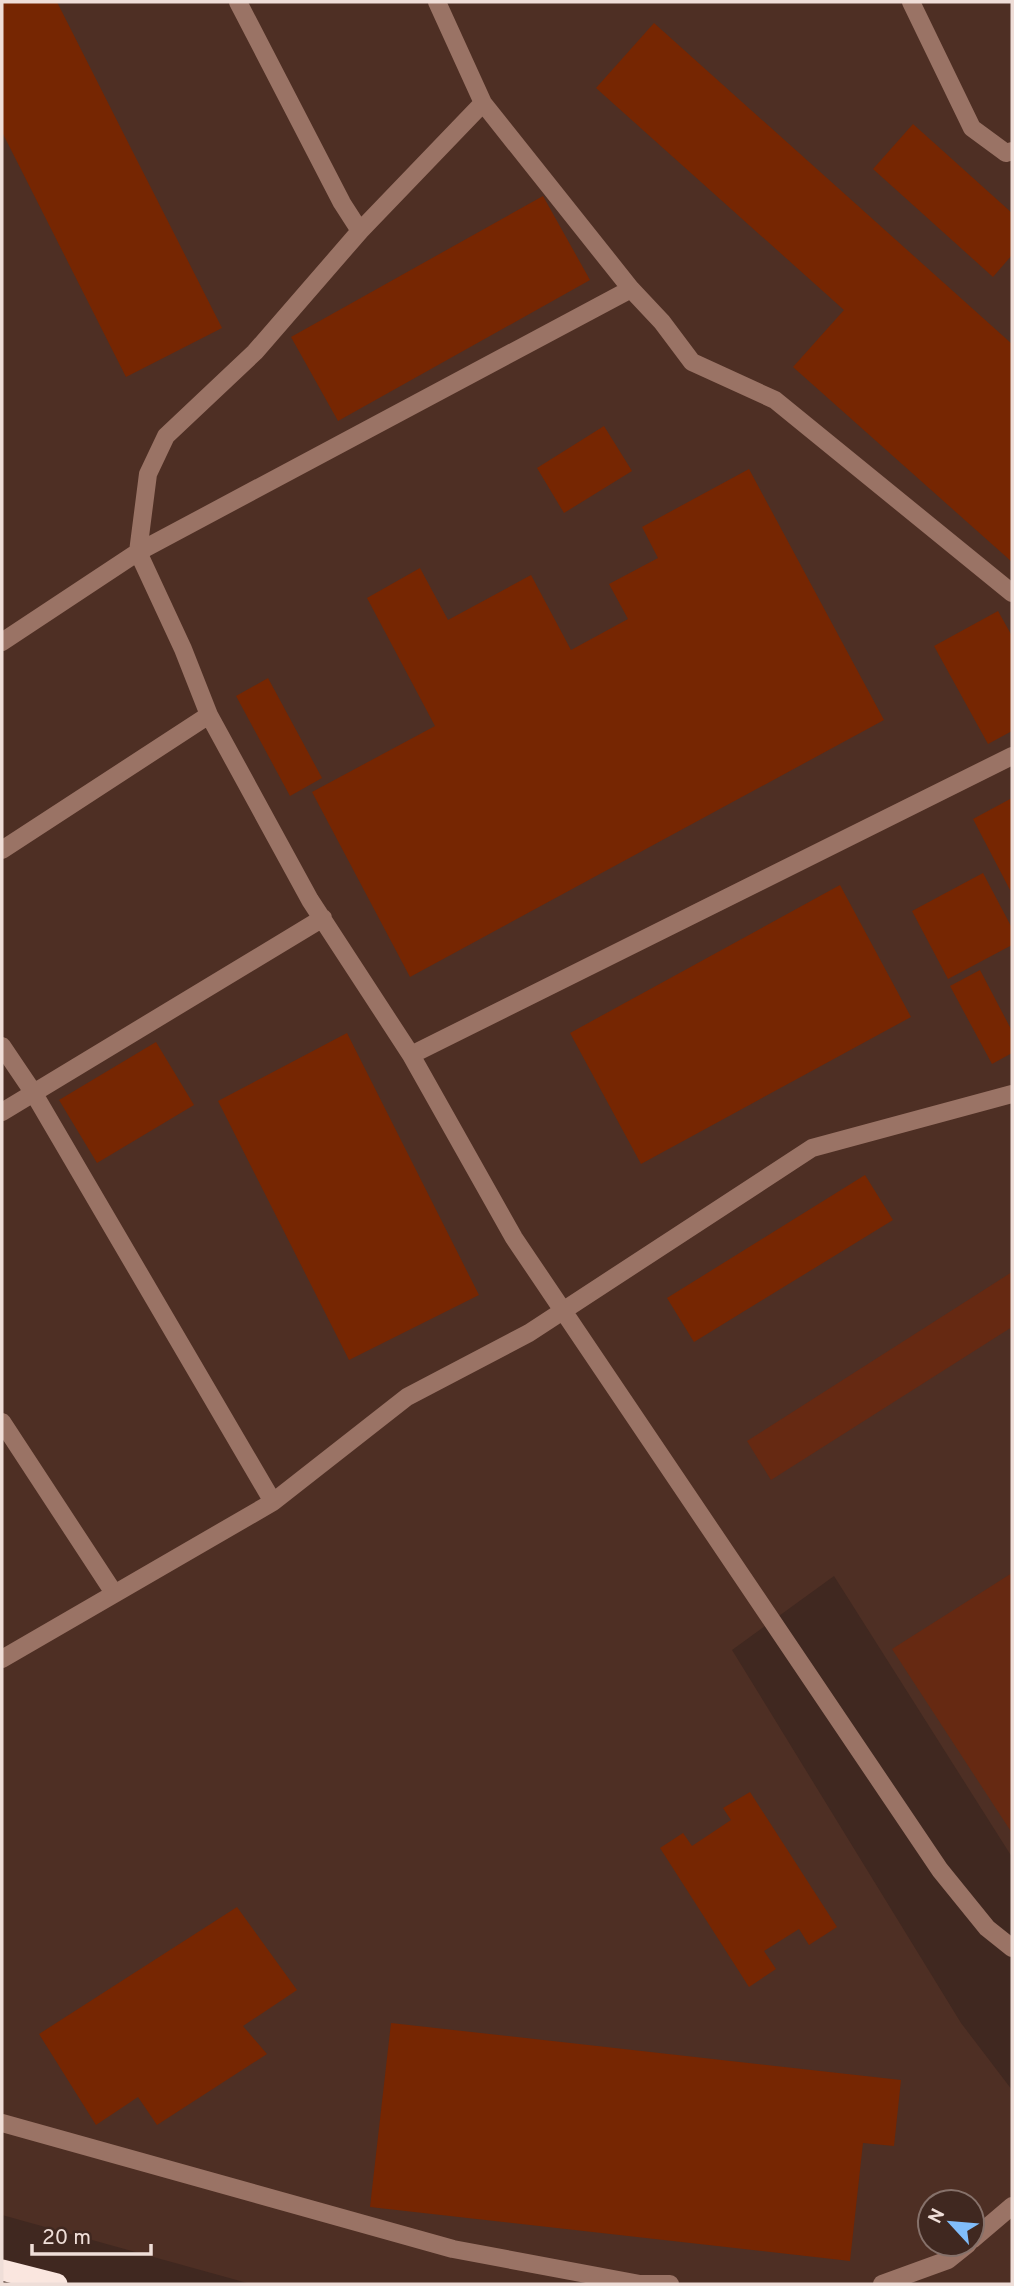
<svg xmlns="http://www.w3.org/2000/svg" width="1014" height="2286" viewBox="0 0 1014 2286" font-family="Overpass,sans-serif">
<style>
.built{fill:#4e2f24;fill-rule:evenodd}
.green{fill:#662912}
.building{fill:#762602}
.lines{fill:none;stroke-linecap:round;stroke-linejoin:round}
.minor{stroke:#9a7365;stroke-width:18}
.highway{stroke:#fae6df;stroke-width:21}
</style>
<rect width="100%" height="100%" fill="#402820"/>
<path class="built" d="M 2,2 L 1012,2 L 1012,1857 L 834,1576 L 732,1650 L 961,2023 L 1012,2090 L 1012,2284 L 251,2284 L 2,2215 ZM 930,2202 L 972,2202 L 972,2244 L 930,2244 Z"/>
<path class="green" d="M 1012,1272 L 1012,1327 L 771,1480 L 747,1441 Z
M 1012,1573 L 1012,1833 L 892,1649 Z"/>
<path class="building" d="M 2,2 L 57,2 L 222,328 L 126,377 L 2,132 Z
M 654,23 L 1012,344 L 1012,562 L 793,367 L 844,310 L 596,88 Z
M 913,124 L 1012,213 L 1012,255 L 993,277 L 873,169 Z
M 543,196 L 590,280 L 338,421 L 291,337 Z
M 604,426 L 632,471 L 564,513 L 537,468 Z
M 749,469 L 884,720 L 410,977 L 312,792 L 435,726 L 367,598 L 420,568 L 448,620 L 531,575 L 571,650 L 628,619 L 609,584 L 658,558 L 642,527 Z
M 998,611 L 1012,636 L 1012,731 L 988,744 L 934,646 Z
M 268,678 L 322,778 L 290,796 L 236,696 Z
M 1012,798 L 1012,889 L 1010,890 L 973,819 Z
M 983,873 L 1012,928 L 1012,945 L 948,979 L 912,911 Z
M 840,885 L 911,1017 L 641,1164 L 570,1033 Z
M 980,970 L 1012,1031 L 1012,1053 L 992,1064 L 950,986 Z
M 347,1033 L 479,1295 L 349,1360 L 218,1101 Z
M 156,1042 L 194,1105 L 97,1163 L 59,1100 Z
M 865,1175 L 893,1220 L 694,1342 L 667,1298 Z
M 750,1792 L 837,1927 L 809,1945 L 799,1929 L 764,1951 L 776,1969 L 749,1987 L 660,1848 L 683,1833 L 692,1846 L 731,1820 L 723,1808 Z
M 237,1907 L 297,1990 L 243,2026 L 267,2054 L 157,2125 L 138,2097 L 96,2125 L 39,2034 Z
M 391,2023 L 901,2080 L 894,2146 L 863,2143 L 850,2261 L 370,2207 Z"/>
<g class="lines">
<path class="minor" d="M 238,2 L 342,203 L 360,231 L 255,352 L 166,436 L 148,474 L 138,552 L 183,649 L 209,715 L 310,900 L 411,1055 L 514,1238 L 940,1870 L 987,1928 L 1012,1948
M 437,2 L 483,103 L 631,289
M 911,2 L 972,128 L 1006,153 L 1012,151
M 360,231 L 483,103
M 2,642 L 138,552 L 631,289 L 662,322 L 692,362 L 775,400 L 1012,593
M 2,850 L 209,715
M 2,1046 L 33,1092 L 273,1502
M 411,1055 L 1012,756
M 2,1112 L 323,918
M 2,1422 L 114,1593
M 2,1659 L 273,1502 L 407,1397 L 529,1333 L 812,1148 L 1012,1094
M 2,2123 L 453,2249 L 640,2284 L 670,2284
M 972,2240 L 1012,2206
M 882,2284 L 948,2260 L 968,2244"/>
<path class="highway" d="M 2,2270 L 57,2284"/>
</g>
<rect width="1014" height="2286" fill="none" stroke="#efded8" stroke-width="7"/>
<g transform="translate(951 2223) rotate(296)"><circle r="33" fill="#402820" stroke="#86716a" stroke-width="2"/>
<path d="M0-5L12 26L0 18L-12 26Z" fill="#81bdfa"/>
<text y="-10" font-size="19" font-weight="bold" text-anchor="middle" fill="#efded8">N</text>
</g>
<path d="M32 2244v10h119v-10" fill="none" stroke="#efded8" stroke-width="3.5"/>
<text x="42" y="2244" font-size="21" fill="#efded8" stroke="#402820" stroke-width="5" paint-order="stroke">20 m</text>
</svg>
